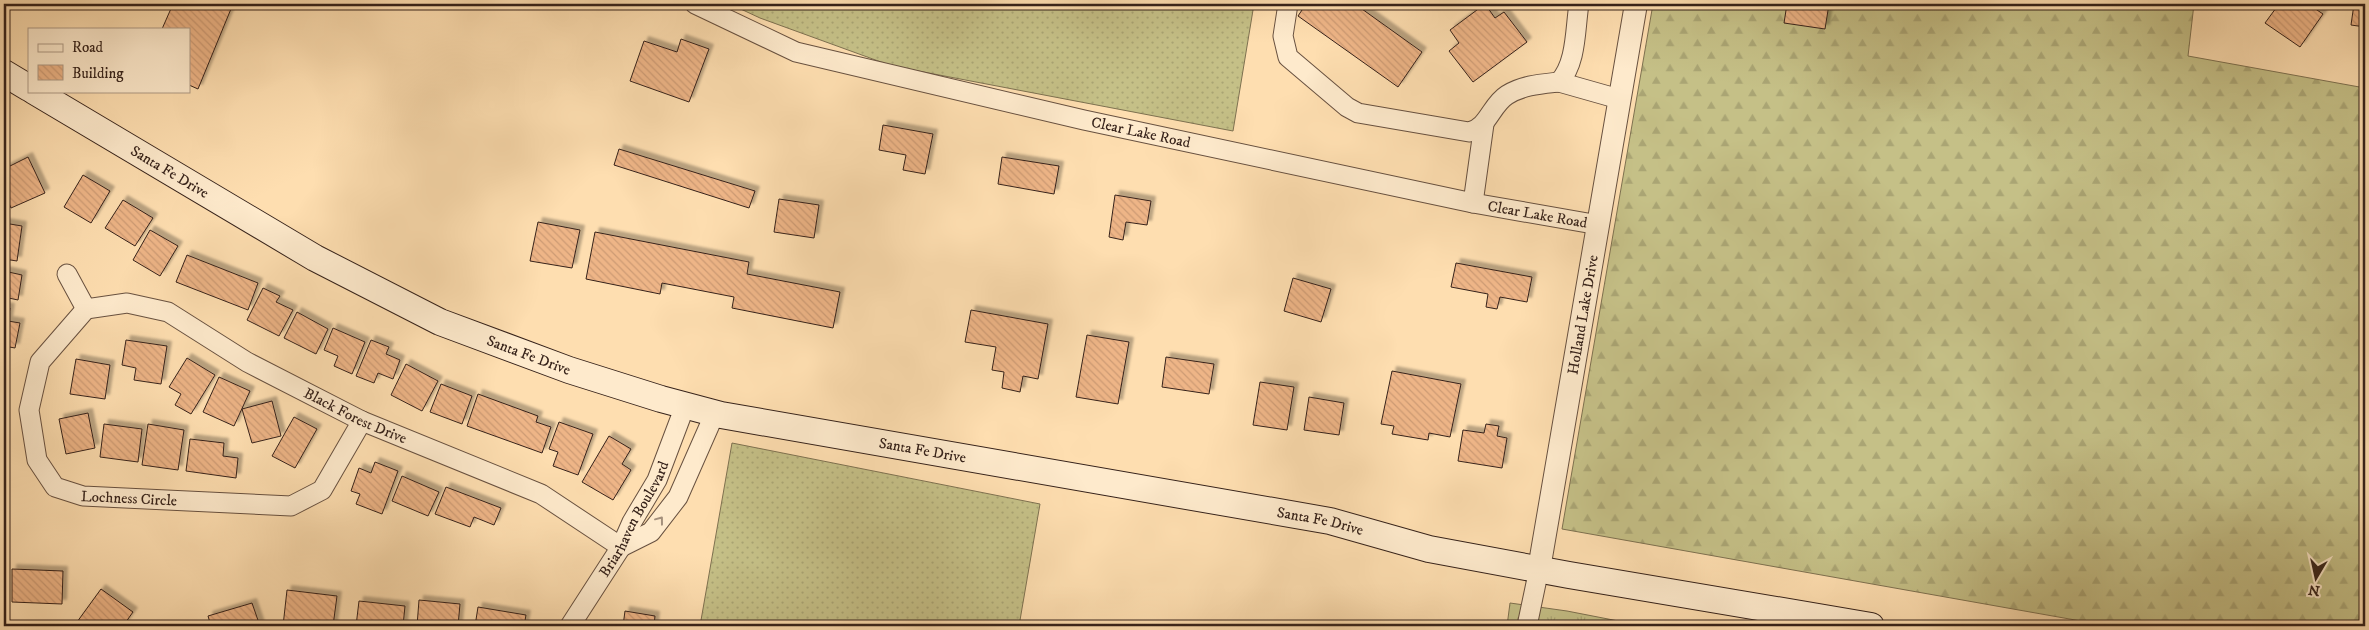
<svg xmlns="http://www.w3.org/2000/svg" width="2369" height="630" viewBox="0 0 2369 630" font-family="'IM FELL DW Pica',serif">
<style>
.grass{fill:url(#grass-dots);stroke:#7e7150}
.forest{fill:url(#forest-firs);stroke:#7e7150}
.park{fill:url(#park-tufts);stroke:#7e7150}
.building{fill:url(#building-back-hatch);stroke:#36221a;filter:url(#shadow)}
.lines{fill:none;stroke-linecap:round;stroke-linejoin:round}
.minor-casing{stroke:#685140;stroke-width:21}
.tertiary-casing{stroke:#685140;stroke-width:24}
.secondary-casing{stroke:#36221a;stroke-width:28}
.minor{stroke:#feeacc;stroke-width:19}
.tertiary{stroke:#feeacc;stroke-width:22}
.secondary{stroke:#feeacc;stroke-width:26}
.oneway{stroke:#a4907c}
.labels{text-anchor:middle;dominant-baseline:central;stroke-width:5;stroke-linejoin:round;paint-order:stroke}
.street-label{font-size:15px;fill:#36221a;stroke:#feeacc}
</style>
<defs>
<pattern id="grass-dots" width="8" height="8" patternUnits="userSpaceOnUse" patternTransform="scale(1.25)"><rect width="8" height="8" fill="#c5c087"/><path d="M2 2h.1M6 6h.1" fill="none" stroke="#aaa574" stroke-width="1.8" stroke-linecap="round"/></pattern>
<pattern id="forest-firs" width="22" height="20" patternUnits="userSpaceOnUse" patternTransform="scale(1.25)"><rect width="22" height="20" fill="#c5c087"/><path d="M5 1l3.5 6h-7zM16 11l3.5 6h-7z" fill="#aaa574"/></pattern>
<pattern id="park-tufts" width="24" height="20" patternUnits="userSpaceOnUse" patternTransform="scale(1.25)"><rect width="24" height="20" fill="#c5c087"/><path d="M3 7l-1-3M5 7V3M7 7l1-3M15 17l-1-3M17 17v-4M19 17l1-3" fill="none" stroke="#aaa574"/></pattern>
<pattern id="building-back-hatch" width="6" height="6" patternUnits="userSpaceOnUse" patternTransform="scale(1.25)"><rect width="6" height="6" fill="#eeb587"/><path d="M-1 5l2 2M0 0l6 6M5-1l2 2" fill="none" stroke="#cd9b74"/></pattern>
<filter id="shadow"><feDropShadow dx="4.5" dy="-4.5" stdDeviation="1" flood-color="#0004"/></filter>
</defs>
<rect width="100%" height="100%" fill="#fedeb0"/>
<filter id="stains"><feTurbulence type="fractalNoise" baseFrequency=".004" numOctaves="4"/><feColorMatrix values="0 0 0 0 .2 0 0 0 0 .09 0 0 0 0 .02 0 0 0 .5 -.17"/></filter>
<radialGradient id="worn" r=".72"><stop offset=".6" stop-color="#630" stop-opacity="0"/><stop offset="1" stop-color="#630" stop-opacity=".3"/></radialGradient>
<path class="grass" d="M 730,4 L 1254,4 L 1233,131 L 892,66 L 760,18 Z
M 732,443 L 1040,504 L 1019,626 L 700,626 Z"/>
<path class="forest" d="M 1653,4 L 2194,4 L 2188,56 L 2365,88 L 2365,626 L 2109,626 L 1562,529 Z"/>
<path class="park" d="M 1510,603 L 1567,611 L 1644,626 L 1507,626 Z"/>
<path class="building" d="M 173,4 L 233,4 L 198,89 L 189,85 L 189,29 L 162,29 Z
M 1306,4 L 1355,4 L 1422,52 L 1398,87 L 1298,16 Z
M 1485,4 L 1495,18 L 1504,12 L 1527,42 L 1473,82 L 1449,51 L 1459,43 L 1450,30 Z
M 1787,4 L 1829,4 L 1825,29 L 1784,23 Z
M 2279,4 L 2308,4 L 2323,14 L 2300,47 L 2265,23 Z
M 2354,4 L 2365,4 L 2365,27 L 2351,25 Z
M 681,39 L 709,49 L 689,102 L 630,81 L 644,41 L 677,52 Z
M 883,125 L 933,134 L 925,174 L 903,170 L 906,155 L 879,150 Z
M 619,149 L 755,191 L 749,208 L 614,165 Z
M 28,157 L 45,193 L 11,208 L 4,193 L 4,169 Z
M 1002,157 L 1059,166 L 1054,194 L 998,184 Z
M 83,175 L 110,191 L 91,223 L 64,207 Z
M 1115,195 L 1151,201 L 1147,225 L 1126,222 L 1123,240 L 1109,237 Z
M 779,199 L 819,205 L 814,238 L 774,232 Z
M 123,200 L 153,218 L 135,246 L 105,228 Z
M 538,222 L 580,230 L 572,268 L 530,261 Z
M 4,223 L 22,226 L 17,261 L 4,259 Z
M 150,230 L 178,246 L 160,276 L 133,260 Z
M 595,232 L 749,262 L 747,274 L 840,292 L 833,328 L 732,308 L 734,297 L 662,283 L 660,294 L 586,279 Z
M 187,255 L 258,283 L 248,310 L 176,282 Z
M 1456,263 L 1532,277 L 1527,302 L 1500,297 L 1497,309 L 1486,307 L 1488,294 L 1451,287 Z
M 4,271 L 22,275 L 18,300 L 4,297 Z
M 1293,278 L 1331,289 L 1321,322 L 1284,311 Z
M 263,288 L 280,296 L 276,302 L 293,310 L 279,336 L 247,320 Z
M 4,307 L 10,308 L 8,321 L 20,323 L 15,348 L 4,346 Z
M 971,310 L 1048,324 L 1038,379 L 1023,376 L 1020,392 L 1002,388 L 1004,372 L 992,370 L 996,347 L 965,342 Z
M 297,312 L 328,329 L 316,354 L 284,338 Z
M 333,328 L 365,342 L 352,374 L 334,366 L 338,356 L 324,350 Z
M 1087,335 L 1129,342 L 1118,404 L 1076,397 Z
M 126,340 L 167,346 L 161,384 L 134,380 L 136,368 L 122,365 Z
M 371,340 L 389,347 L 386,354 L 400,360 L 393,379 L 378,373 L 374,383 L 356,376 Z
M 1166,357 L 1214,364 L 1209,394 L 1162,387 Z
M 187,358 L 215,375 L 191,414 L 175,405 L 181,394 L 169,387 Z
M 76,359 L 110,365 L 105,399 L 70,394 Z
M 406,364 L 438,381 L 422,411 L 391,395 Z
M 1392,371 L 1461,384 L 1450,437 L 1429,433 L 1428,440 L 1392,434 L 1394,426 L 1381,424 Z
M 219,377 L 250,391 L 234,426 L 203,412 Z
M 1260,382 L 1294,387 L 1287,430 L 1253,425 Z
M 441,384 L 472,396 L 462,424 L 430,412 Z
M 478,394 L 538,416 L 536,422 L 551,427 L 542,453 L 467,426 Z
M 1309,397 L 1344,403 L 1339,435 L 1304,430 Z
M 272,401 L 281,436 L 252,443 L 242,409 Z
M 88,413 L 95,448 L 66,454 L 59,419 Z
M 294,417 L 317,429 L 295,468 L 272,456 Z
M 559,422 L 593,434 L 578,475 L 553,466 L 558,452 L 549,449 Z
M 104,424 L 142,429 L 138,462 L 100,457 Z
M 148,424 L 184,430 L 178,470 L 142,465 Z
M 1486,424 L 1499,426 L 1497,436 L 1507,438 L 1502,468 L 1458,461 L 1463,430 L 1484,433 Z
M 609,436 L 631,449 L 622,464 L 631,470 L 613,500 L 582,482 Z
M 190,439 L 224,443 L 223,456 L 238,458 L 236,478 L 186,471 Z
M 375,462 L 398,471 L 382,514 L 356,504 L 360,494 L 351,491 L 359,468 L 371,473 Z
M 402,476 L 439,492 L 428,516 L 392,501 Z
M 446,487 L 501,508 L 494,525 L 474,517 L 470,527 L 435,514 Z
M 12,569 L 63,571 L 62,604 L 12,602 Z
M 101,589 L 133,612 L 123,626 L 83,626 L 77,622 Z
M 287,590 L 337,596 L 333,626 L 283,626 Z
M 419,600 L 460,604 L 458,626 L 417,626 Z
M 359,601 L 405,606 L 403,626 L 356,626 Z
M 252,603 L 260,626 L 211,626 L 208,616 Z
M 478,607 L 526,615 L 524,626 L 475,626 Z
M 625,611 L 655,616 L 654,626 L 623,626 Z"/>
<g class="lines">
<g class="minor-casing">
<g id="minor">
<path id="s1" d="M 695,4 L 796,52 L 1084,120 L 1473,203 L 1599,225"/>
<path d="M 1288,4 L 1283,36 L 1288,57 L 1347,107 L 1358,113 L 1469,132 C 1488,128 1491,105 1507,95 C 1523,85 1541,84 1559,82 C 1577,63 1575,28 1579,4"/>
<path d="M 1559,82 L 1619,99"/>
<path d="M 1473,203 L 1484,124"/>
<path d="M 67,274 L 86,309"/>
<path id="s2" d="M 86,309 L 127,303 L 168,312 L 247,362 L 362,421 L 541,494 L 621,547"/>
<path id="s3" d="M 86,309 L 40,362 L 29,410 L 37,460 L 55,487 L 83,496 L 291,506 L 322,490 L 362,421"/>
<path d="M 621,547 L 651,532 L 678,497 L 715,413"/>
<path id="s4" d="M 570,626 L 621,547 L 632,522 L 657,480 L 685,406"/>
<path d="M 1527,626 L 1539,569"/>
</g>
</g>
<g class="tertiary-casing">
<g id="tertiary">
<path id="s5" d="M 1539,569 L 1636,4"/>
</g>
</g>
<g class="secondary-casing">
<g id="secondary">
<path d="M 4,73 L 29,88"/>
<path id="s6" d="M 34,91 L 315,258 L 440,322 L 569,370 L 661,399 L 721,415 L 1330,521 L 1429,549 L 1569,575 L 1871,626"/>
</g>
</g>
<use href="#minor" class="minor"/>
<use href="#tertiary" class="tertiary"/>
<use href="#secondary" class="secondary"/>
</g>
<defs><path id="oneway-chevron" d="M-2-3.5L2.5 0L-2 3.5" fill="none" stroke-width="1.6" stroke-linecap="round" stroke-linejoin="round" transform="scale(1.25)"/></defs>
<use class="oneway" href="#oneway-chevron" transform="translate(660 520) rotate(-53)"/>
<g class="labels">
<g class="street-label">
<text stroke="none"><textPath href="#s1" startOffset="466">Clear Lake Road</textPath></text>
<text stroke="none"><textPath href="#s6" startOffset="158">Santa Fe Drive</textPath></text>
<text stroke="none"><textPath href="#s1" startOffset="871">Clear Lake Road</textPath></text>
<text stroke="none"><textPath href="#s5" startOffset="258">Holland Lake Drive</textPath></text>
<text stroke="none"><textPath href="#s6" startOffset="562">Santa Fe Drive</textPath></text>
<text stroke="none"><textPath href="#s2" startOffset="298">Black Forest Drive</textPath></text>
<text stroke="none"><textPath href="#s6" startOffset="968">Santa Fe Drive</textPath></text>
<text stroke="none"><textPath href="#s3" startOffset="278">Lochness Circle</textPath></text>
<text stroke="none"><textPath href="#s4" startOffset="125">Briarhaven Boulevard</textPath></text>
<text stroke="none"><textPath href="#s6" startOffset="1372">Santa Fe Drive</textPath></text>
</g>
</g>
<rect width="2369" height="630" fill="none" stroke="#fedeb0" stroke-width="20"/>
<rect x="5" y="5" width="2359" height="620" fill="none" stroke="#36221a" stroke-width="2.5"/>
<rect x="10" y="10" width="2349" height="610" fill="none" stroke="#36221a"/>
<rect x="28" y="28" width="162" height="65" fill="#feeacc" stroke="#ae9a85"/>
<rect x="38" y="44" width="25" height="8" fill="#feeacc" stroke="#ae9a85"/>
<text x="72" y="52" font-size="15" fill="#36221a">Road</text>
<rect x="38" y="65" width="25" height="15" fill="url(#building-back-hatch)" stroke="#ae9a85"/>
<text x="72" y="78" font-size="15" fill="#36221a">Building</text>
<g transform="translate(2316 578) rotate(189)" stroke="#feeacc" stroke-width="4" paint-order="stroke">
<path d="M0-4L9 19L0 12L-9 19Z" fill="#36221a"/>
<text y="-8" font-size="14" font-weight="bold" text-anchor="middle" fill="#36221a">N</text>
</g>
<rect width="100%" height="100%" filter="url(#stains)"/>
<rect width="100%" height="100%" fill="url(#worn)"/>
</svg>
